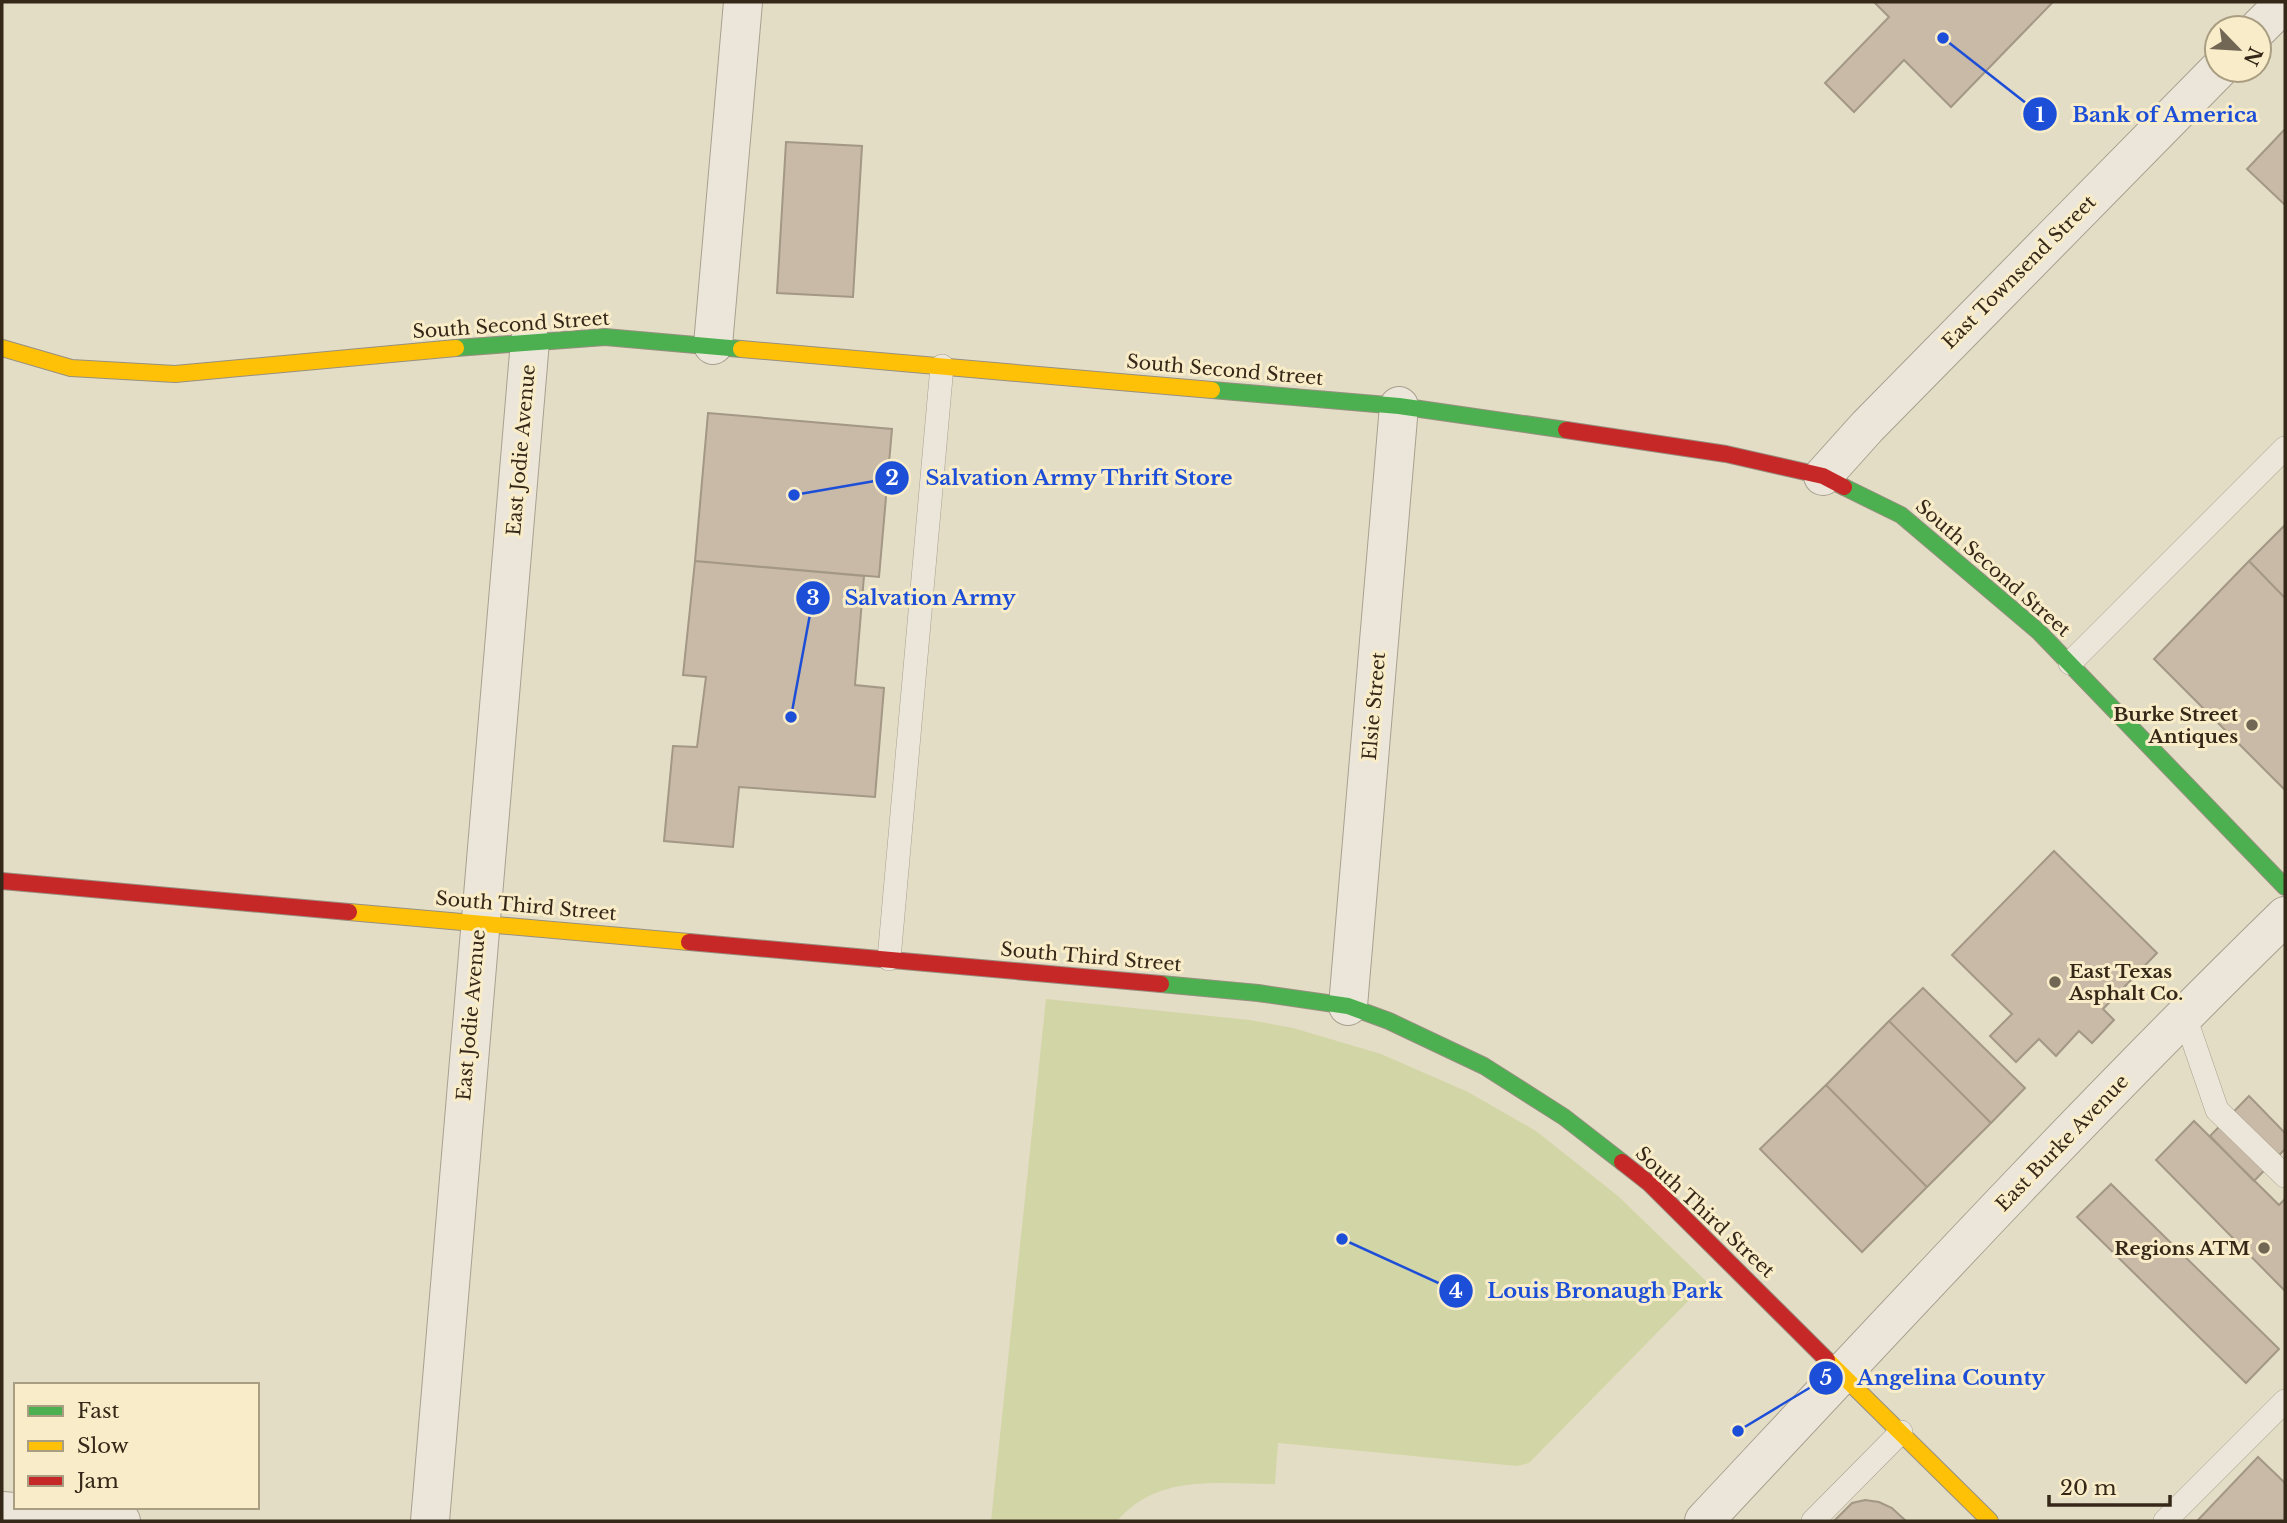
<svg xmlns="http://www.w3.org/2000/svg" width="2287" height="1523" viewBox="0 0 2287 1523" font-family="'Libre Baskerville',serif">
<style>
.green{fill:#d2d5a6}
.building{fill:#c8baa6;stroke:#a39785;stroke-width:2}
.lines{fill:none;stroke-linecap:round;stroke-linejoin:round}
.lane-casing{stroke:#a8a090;stroke-width:24}
.street-casing{stroke:#a8a090;stroke-width:40}
.fast-casing{stroke:#978f80;stroke-width:18}
.slow-casing{stroke:#978f80;stroke-width:18}
.jam-casing{stroke:#978f80;stroke-width:18}
.lane{stroke:#ebe6d9;stroke-width:23}
.street{stroke:#ebe6d9;stroke-width:38}
.fast{stroke:#4caf50;stroke-width:16}
.slow{stroke:#ffc107;stroke-width:16}
.jam{stroke:#c62828;stroke-width:16}
.poi-dot{fill:#726755;stroke:#f8edc8;stroke-width:2.5}
.labels{text-anchor:middle;dominant-baseline:central;stroke-width:6;stroke-linejoin:round;paint-order:stroke}
.street-label{font-size:19px;fill:#352819;stroke:#f8edc8}
.poi-label{font-size:19px;font-weight:bold;fill:#352819;stroke:#f8edc8;text-anchor:end}
.leader{fill:none;stroke:#1d4ed8;stroke-width:2.5}
.callout-dot{fill:#1d4ed8;stroke:#f8edc8;stroke-width:2.5}
.mark-label{font-size:21px;text-anchor:middle;font-weight:bold;fill:#fff}
.callout-label{font-size:21px;text-anchor:middle;font-weight:bold;fill:#1d4ed8;stroke:#f8edc8;stroke-width:6;stroke-linejoin:round;paint-order:stroke}
</style>
<rect width="100%" height="100%" fill="#e4ddc5"/>
<path class="green" d="M 1046,999 L 1250,1020 L 1293,1028 L 1381,1054 L 1468,1092 L 1536,1131 L 1618,1196 L 1707,1282 L 1529,1463 L 1517,1466 L 1278,1443 L 1275,1484 C 1218,1484 1158,1473 1117,1521 L 991,1521 Z"/>
<path class="building" d="M 1874,2 L 2053,2 L 1951,107 L 1904,60 L 1854,112 L 1825,83 L 1889,17 Z
M 2285,129 L 2285,205 L 2247,169 Z
M 786,142 L 862,146 L 853,297 L 777,293 Z
M 708,413 L 892,429 L 879,577 L 695,561 Z
M 2285,525 L 2285,598 L 2249,561 Z
M 695,561 L 864,576 L 855,685 L 884,688 L 875,797 L 739,787 L 733,847 L 664,841 L 673,746 L 697,747 L 706,677 L 683,675 Z
M 2249,561 L 2285,598 L 2285,790 L 2154,659 Z
M 2054,851 L 2157,953 L 2103,1009 L 2114,1020 L 2092,1043 L 2079,1031 L 2056,1056 L 2039,1039 L 2016,1062 L 1990,1036 L 2012,1014 L 1952,955 Z
M 1923,988 L 2025,1088 L 1991,1123 L 1889,1021 Z
M 1889,1021 L 1991,1123 L 1927,1187 L 1826,1085 Z
M 1826,1085 L 1927,1187 L 1862,1252 L 1760,1149 Z
M 2249,1096 L 2285,1133 L 2285,1149 L 2254,1181 L 2210,1136 Z
M 2194,1121 L 2279,1205 L 2285,1199 L 2285,1291 L 2156,1160 Z
M 2111,1184 L 2279,1349 L 2246,1383 L 2077,1217 Z
M 2258,1457 L 2285,1483 L 2285,1521 L 2197,1521 Z
M 1865,1500 L 1879,1502 L 1892,1508 L 1906,1521 L 1834,1521 L 1852,1503 Z"/>
<g class="lines">
<g class="lane-casing">
<path id="lane" d="M 2070,663 L 2285,448
M 889,959 L 942,366
M 2184,1014 L 2217,1110 L 2285,1176
M 1813,1521 L 1901,1432
M 2165,1521 L 2285,1401"/>
</g>
<g class="street-casing">
<path id="street" d="M 2259,28 L 2285,2
M 713,345 L 743,2
M 1823,476 L 1867,427 L 2218,70
M 1348,1006 L 1399,406
M 2,1511 L 121,1521
M 430,1521 L 530,341
M 1704,1521 C 1895,1317 2085,1111 2285,916"/>
</g>
<g class="fast-casing">
<path id="fast" d="M 456,348 L 605,337 L 741,349
M 1212,390 L 1399,406 L 1566,430
M 1844,487 L 1901,515 L 2039,632 L 2285,887
M 1161,984 L 1258,993 L 1348,1006 L 1389,1021 L 1484,1066 L 1564,1117 L 1622,1162"/>
</g>
<g class="slow-casing">
<path id="slow" d="M 2,348 L 71,368 L 175,374 L 456,348
M 741,349 L 1212,390
M 349,912 L 689,942
M 1827,1360 L 1990,1521"/>
</g>
<g class="jam-casing">
<path id="jam" d="M 1566,430 L 1726,454 L 1823,476 L 1844,487
M 2,881 L 349,912
M 689,942 L 1161,984
M 1622,1162 L 1650,1184 L 1827,1360"/>
</g>
<use href="#lane" class="lane"/>
<use href="#street" class="street"/>
<use href="#fast" class="fast"/>
<use href="#slow" class="slow"/>
<use href="#jam" class="jam"/>
</g>
<g class="poi-dot">
<circle cx="2252" cy="725" r="7"/>
<circle cx="2055" cy="982" r="7"/>
<circle cx="2264" cy="1248" r="7"/>
</g>
<g class="labels">
<g class="street-label">
<text transform="translate(2019 272) rotate(-45)">East Townsend Street</text>
<text transform="translate(511 325) rotate(-4)">South Second Street</text>
<text transform="translate(1225 370) rotate(5)">South Second Street</text>
<text transform="translate(521 450) rotate(-85)">East Jodie Avenue</text>
<text transform="translate(1993 568) rotate(41)">South Second Street</text>
<text transform="translate(1374 706) rotate(-85)">Elsie Street</text>
<text transform="translate(526 906) rotate(5)">South Third Street</text>
<text transform="translate(1091 957) rotate(5)">South Third Street</text>
<text transform="translate(471 1015) rotate(-85)">East Jodie Avenue</text>
<text transform="translate(2062 1143) rotate(-46)">East Burke Avenue</text>
<text transform="translate(1705 1212) rotate(43)">South Third Street</text>
</g>
<g class="poi-label">
<text x="2238" y="714">Burke Street<tspan x="2238" dy="22">Antiques</tspan></text>
<text x="2069" y="971" text-anchor="start">East Texas<tspan x="2069" dy="22">Asphalt Co.</tspan></text>
<text x="2250" y="1248">Regions ATM</text>
</g>
</g>
<path class="leader" d="M1943 38L2040 114M794 495L892 478M791 717L813 598M1342 1239L1456 1291M1738 1431L1826 1378"/>
<g class="callout-dot">
<circle cx="1943" cy="38" r="7"/>
<circle cx="794" cy="495" r="7"/>
<circle cx="791" cy="717" r="7"/>
<circle cx="1342" cy="1239" r="7"/>
<circle cx="1738" cy="1431" r="7"/>
<circle cx="2040" cy="114" r="18"/>
<circle cx="892" cy="478" r="18"/>
<circle cx="813" cy="598" r="18"/>
<circle cx="1456" cy="1291" r="18"/>
<circle cx="1826" cy="1378" r="18"/>
</g>
<g class="mark-label">
<text x="2040" y="122">1</text>
<text x="892" y="485">2</text>
<text x="813" y="605">3</text>
<text x="1456" y="1298">4</text>
<text x="1826" y="1385">5</text>
</g>
<g class="callout-label">
<text x="2165" y="122">Bank of America</text>
<text x="1079" y="485">Salvation Army Thrift Store</text>
<text x="930" y="605">Salvation Army</text>
<text x="1605" y="1298">Louis Bronaugh Park</text>
<text x="1951" y="1385">Angelina County</text>
</g>
<rect width="2287" height="1523" fill="none" stroke="#352819" stroke-width="7"/>
<rect x="14" y="1383" width="245" height="126" fill="#f8edc8" stroke="#aa9e82" stroke-width="2"/>
<rect x="28" y="1406" width="35" height="10" fill="#4caf50" stroke="#aa9e82" stroke-width="2"/>
<text x="77" y="1418" font-size="21" fill="#352819">Fast</text>
<rect x="28" y="1441" width="35" height="10" fill="#ffc107" stroke="#aa9e82" stroke-width="2"/>
<text x="77" y="1453" font-size="21" fill="#352819">Slow</text>
<rect x="28" y="1476" width="35" height="10" fill="#c62828" stroke="#aa9e82" stroke-width="2"/>
<text x="77" y="1488" font-size="21" fill="#352819">Jam</text>
<g transform="translate(2238 49) rotate(115)"><circle r="33" fill="#f8edc8" stroke="#aa9e82" stroke-width="2"/>
<path d="M0-5L12 26L0 18L-12 26Z" fill="#726755"/>
<text y="-10" font-size="19" font-weight="bold" text-anchor="middle" fill="#352819">N</text>
</g>
<path d="M2049 1495v10h121v-10" fill="none" stroke="#352819" stroke-width="3.5"/>
<text x="2060" y="1495" font-size="21" fill="#352819" stroke="#f8edc8" stroke-width="5" paint-order="stroke">20 m</text>
</svg>
